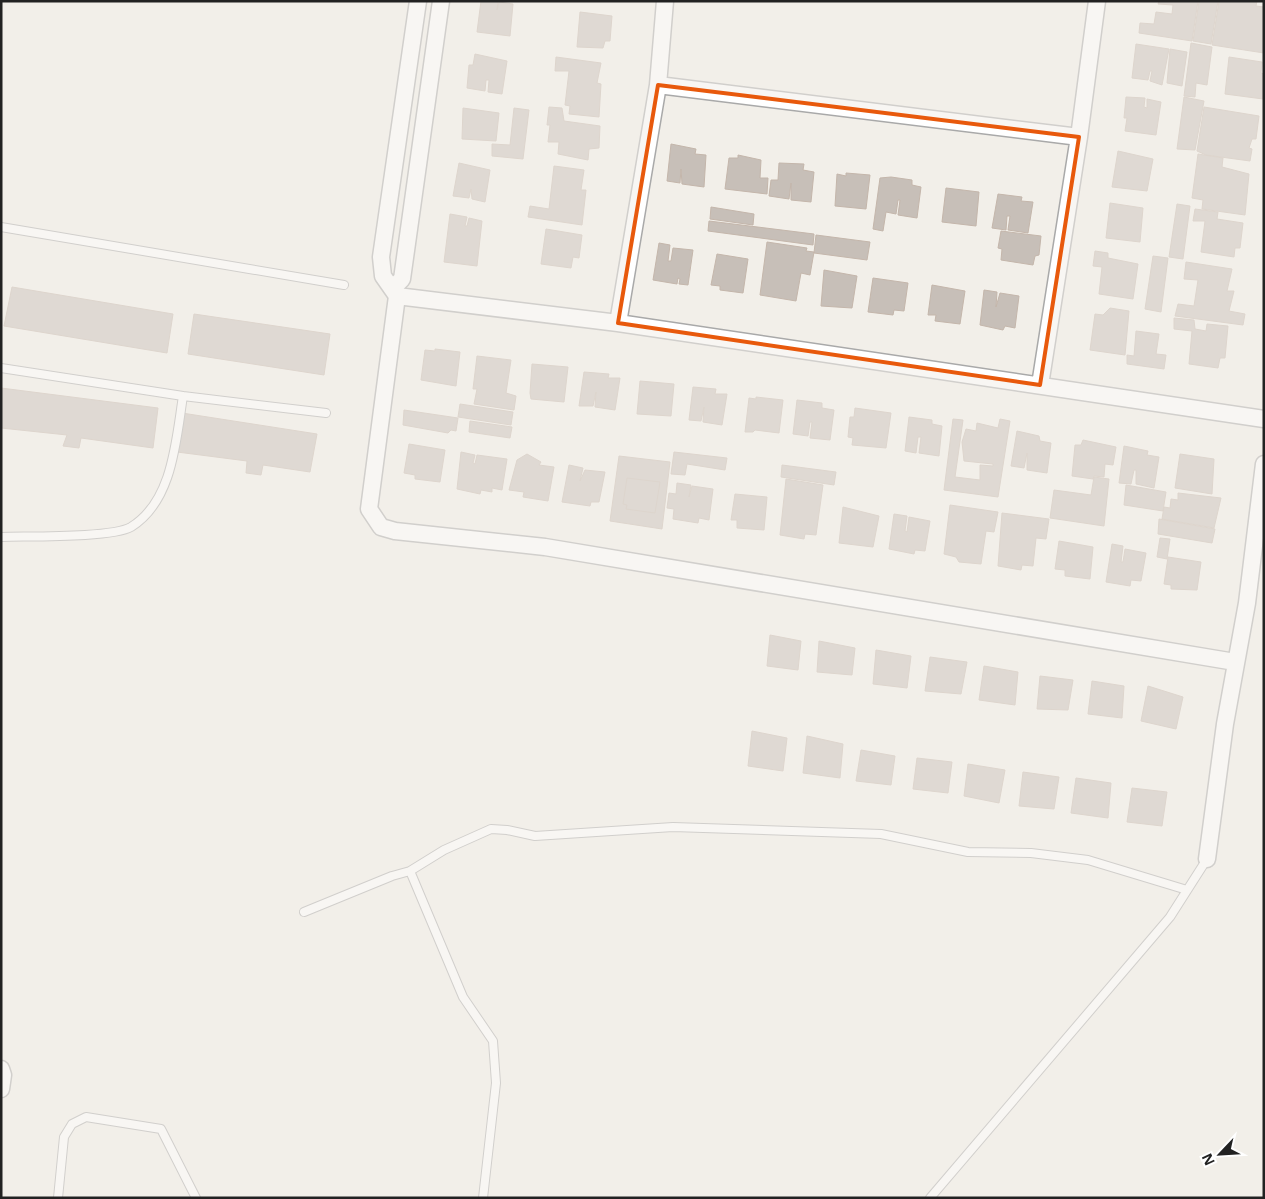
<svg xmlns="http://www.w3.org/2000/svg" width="1265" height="1199" viewBox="0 0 1265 1199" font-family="'Noto Sans',sans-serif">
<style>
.building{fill:#c7bfb8;stroke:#c4b6ab}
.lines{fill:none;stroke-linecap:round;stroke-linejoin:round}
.service-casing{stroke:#a9a9a9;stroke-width:10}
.minor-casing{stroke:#a9a9a9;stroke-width:19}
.service{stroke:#fff;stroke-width:8}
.minor{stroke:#fff;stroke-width:16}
.marked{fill:none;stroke:#e8590c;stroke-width:4;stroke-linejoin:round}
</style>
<rect width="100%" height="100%" fill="#f2efe9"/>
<path class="building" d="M 481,1 L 498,1 L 497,10 L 499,2 L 513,4 L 510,36 L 477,32 Z
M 1159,1 L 1198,1 L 1192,41 L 1139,33 L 1140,23 L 1154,24 L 1156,12 L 1172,14 L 1173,5 L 1158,4 Z
M 1199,1 L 1218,1 L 1211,44 L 1193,41 Z
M 1219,1 L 1257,1 L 1256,6 L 1264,7 L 1264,53 L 1212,45 Z
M 580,12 L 612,16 L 610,41 L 605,41 L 603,48 L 577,47 Z
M 1191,43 L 1212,47 L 1207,85 L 1196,83 L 1195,97 L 1184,96 Z
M 1136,44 L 1169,49 L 1162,85 L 1150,81 L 1152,71 L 1150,71 L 1148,80 L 1132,78 Z
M 1170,49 L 1187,52 L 1182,86 L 1167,83 Z
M 475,54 L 507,61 L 502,94 L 488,92 L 489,80 L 486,80 L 485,91 L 467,88 L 469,65 L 473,65 Z
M 556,57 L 601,63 L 597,83 L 601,84 L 599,117 L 569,114 L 570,106 L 565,105 L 569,71 L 555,71 Z
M 1229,57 L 1262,62 L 1261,73 L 1264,74 L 1263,99 L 1225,94 Z
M 1126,97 L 1145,98 L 1144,107 L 1147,108 L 1147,99 L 1161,102 L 1156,135 L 1125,131 L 1127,118 L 1124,118 Z
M 1184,97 L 1204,101 L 1195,150 L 1177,149 Z
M 549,107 L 562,108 L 564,121 L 600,126 L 599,148 L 589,149 L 588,160 L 558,154 L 559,142 L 548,142 L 550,125 L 547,125 Z
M 1204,107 L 1259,116 L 1256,139 L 1252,139 L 1249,148 L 1252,149 L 1250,161 L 1206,155 L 1197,151 Z
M 463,108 L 499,113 L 496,141 L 462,139 Z
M 514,108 L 529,110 L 523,159 L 492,156 L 492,144 L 510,145 Z
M 671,144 L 696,149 L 695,154 L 706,155 L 704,187 L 682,184 L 681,169 L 680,183 L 667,181 Z
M 1118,151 L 1153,159 L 1147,191 L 1112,187 Z
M 1198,154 L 1223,158 L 1222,167 L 1249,174 L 1245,215 L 1202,209 L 1203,200 L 1192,198 Z
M 738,155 L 761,160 L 760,178 L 768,178 L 767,194 L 725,189 L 729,158 L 738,158 Z
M 459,163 L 490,170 L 485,202 L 472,199 L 471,189 L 469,198 L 453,196 Z
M 779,163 L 804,164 L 803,170 L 814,172 L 811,202 L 791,200 L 791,183 L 789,199 L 769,196 L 771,180 L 778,180 Z
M 554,166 L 584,170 L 581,190 L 586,190 L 582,225 L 528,217 L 530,206 L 549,209 Z
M 846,173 L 870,175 L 866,209 L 835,206 L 837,174 L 846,176 Z
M 891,177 L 912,180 L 912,185 L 921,187 L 917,218 L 898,215 L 900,200 L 898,200 L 896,214 L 886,212 L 883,231 L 873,229 L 880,178 Z
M 946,188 L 979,192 L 976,226 L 942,222 Z
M 998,194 L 1022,197 L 1021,201 L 1033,202 L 1028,233 L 1008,230 L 1010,216 L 1007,216 L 1006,230 L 992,228 Z
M 1110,203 L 1143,208 L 1140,242 L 1106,238 Z
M 1177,204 L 1190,206 L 1183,259 L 1169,257 Z
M 711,207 L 754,214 L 753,225 L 710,219 Z
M 1195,209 L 1218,212 L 1217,219 L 1243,223 L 1240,248 L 1235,248 L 1234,257 L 1201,252 L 1205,221 L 1193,221 Z
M 450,214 L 467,217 L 465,226 L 467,226 L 469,218 L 482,221 L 477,266 L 444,262 Z
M 709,221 L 814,234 L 813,245 L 708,231 Z
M 546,229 L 582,235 L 579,258 L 573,257 L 571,268 L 541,264 Z
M 1001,231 L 1041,236 L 1039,255 L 1035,256 L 1033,265 L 1001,260 L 1002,249 L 998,248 Z
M 816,235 L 870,242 L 867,260 L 814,253 Z
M 767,242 L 807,248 L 806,251 L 814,252 L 810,275 L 801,273 L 796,301 L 760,295 Z
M 659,243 L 670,245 L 668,261 L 671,261 L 673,248 L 693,250 L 688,285 L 679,284 L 680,279 L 678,278 L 677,284 L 653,280 Z
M 1095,251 L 1108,253 L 1108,258 L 1138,264 L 1133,299 L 1099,294 L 1102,267 L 1093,266 Z
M 717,254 L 748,259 L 743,293 L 720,290 L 720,286 L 711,285 Z
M 1153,256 L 1168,258 L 1161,312 L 1145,309 Z
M 1186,262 L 1232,269 L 1227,291 L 1234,291 L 1229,311 L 1245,314 L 1243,325 L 1175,316 L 1178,304 L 1194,306 L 1198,280 L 1184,279 Z
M 824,270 L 857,276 L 852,308 L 821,306 Z
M 873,278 L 908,283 L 904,311 L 894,310 L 893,315 L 868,312 Z
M 932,285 L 965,291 L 960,324 L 935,321 L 936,315 L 928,315 Z
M 12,287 L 173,314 L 167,353 L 4,326 Z
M 984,290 L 997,292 L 996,307 L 1000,293 L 1019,296 L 1015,328 L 1005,326 L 1003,330 L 980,325 Z
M 1110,308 L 1129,311 L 1125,355 L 1090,350 L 1095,314 L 1103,315 Z
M 194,314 L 330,334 L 324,375 L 188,354 Z
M 1174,318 L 1194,320 L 1195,329 L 1206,331 L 1207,324 L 1228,326 L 1225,358 L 1220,358 L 1218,368 L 1189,364 L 1192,331 L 1174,329 Z
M 1136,331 L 1159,334 L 1156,354 L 1166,355 L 1164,369 L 1127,364 L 1127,355 L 1134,356 Z
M 435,349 L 460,352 L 456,386 L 421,380 L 425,350 L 435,351 Z
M 477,356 L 511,360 L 506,393 L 516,396 L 514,410 L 474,404 L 477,389 L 473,389 Z
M 532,364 L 568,367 L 564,402 L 531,399 L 530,393 Z
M 584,372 L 609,374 L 608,378 L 620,378 L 615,410 L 595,407 L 596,392 L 593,406 L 579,406 Z
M 640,381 L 674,384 L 671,416 L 637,414 Z
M 693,387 L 716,389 L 715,394 L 727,394 L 722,425 L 703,422 L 704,407 L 701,421 L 689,420 Z
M 1,388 L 158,408 L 153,448 L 81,438 L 79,448 L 63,446 L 67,435 L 1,428 Z
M 756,397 L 783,400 L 779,433 L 755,430 L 753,432 L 745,432 L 749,398 L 756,399 Z
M 797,400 L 822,403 L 822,408 L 834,410 L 830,440 L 810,438 L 812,422 L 810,422 L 808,436 L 793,434 Z
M 460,404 L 513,412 L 511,425 L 458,417 Z
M 855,408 L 891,413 L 886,448 L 852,445 L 853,438 L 848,437 L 850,417 L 854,417 Z
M 404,410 L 458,418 L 456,431 L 451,430 L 448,433 L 403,425 Z
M 182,413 L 317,434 L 310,472 L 263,465 L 261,475 L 246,473 L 247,461 L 177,452 Z
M 909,417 L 932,420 L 932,424 L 942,426 L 939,456 L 919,453 L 921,437 L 918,437 L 916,453 L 905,451 Z
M 953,419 L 963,420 L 955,477 L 980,480 L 980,465 L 993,466 L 993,464 L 964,461 L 962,442 L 966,429 L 976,431 L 977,423 L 998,428 L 1000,419 L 1010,421 L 998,497 L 944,490 Z
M 470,421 L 512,427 L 510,438 L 469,432 Z
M 1017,431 L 1039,436 L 1040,441 L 1051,443 L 1047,473 L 1027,470 L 1027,453 L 1024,468 L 1011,466 Z
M 1083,440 L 1116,447 L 1113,465 L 1105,464 L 1104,477 L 1094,476 L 1093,479 L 1072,476 L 1075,445 L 1081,445 Z
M 409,444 L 445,450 L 440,482 L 415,479 L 415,475 L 404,473 Z
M 1124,446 L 1148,451 L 1147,455 L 1159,457 L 1154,488 L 1136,484 L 1136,470 L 1134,470 L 1131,484 L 1119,483 Z
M 461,452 L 475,455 L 473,463 L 475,464 L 477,455 L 507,459 L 502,490 L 492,488 L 492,492 L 481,490 L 480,494 L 457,489 Z
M 674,452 L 727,458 L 725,470 L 687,464 L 685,475 L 671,474 Z
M 527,454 L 541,462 L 539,465 L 554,467 L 548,501 L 523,497 L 524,492 L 509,490 L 517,460 Z
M 1180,454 L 1214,459 L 1212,494 L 1175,488 Z
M 619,456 L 670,462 L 662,529 L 610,521 Z
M 569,465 L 583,468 L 580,481 L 585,470 L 605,472 L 599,502 L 591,502 L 590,506 L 562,502 Z
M 782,465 L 836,472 L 834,485 L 781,477 Z
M 1094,477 L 1109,479 L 1104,526 L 1050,518 L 1054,490 L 1091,495 Z
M 627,478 L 660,482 L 655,513 L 626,509 L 627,505 L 623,504 Z
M 786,479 L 823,485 L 816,535 L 805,534 L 804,539 L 780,535 Z
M 677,483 L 691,485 L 689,497 L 692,486 L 713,489 L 709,520 L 699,518 L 698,523 L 673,519 L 674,509 L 667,508 L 669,493 L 676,494 Z
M 1126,485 L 1166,492 L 1163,511 L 1124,505 Z
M 1178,493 L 1221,498 L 1214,528 L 1162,519 L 1164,507 L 1170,508 L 1171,499 L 1178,500 Z
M 735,494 L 767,497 L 764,530 L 737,528 L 737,520 L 731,520 Z
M 950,505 L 998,512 L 994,532 L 986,531 L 981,564 L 959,562 L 956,557 L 944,554 Z
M 843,507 L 879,516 L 873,547 L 839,543 Z
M 1002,513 L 1049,519 L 1046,539 L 1036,538 L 1033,566 L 1022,565 L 1021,570 L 998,566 Z
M 894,514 L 907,516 L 905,531 L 907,532 L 909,517 L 930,521 L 925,551 L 915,550 L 914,554 L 889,549 Z
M 1159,519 L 1215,529 L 1212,543 L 1158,534 Z
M 1160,538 L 1170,539 L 1167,559 L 1157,557 Z
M 1059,541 L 1093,547 L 1090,579 L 1065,576 L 1065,570 L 1055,569 Z
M 1112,544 L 1123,546 L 1121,562 L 1123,562 L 1125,549 L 1146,553 L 1141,581 L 1131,580 L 1130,586 L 1106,582 Z
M 1168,557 L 1201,562 L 1197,590 L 1171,589 L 1171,585 L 1164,584 Z
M 770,635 L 801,641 L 798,670 L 767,666 Z
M 819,641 L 855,648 L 852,675 L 817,672 Z
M 876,650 L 911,656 L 907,688 L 873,684 Z
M 930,657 L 967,662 L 961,694 L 925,691 Z
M 984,666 L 1018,672 L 1015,705 L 979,700 Z
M 1040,676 L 1073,680 L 1068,710 L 1037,709 Z
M 1092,681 L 1124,686 L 1122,718 L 1088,714 Z
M 1148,686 L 1183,697 L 1176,729 L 1141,721 Z
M 752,731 L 787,738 L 783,771 L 748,766 Z
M 807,736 L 843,744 L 840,778 L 803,773 Z
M 861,750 L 895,756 L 891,785 L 856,781 Z
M 917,758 L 952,762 L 948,793 L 913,789 Z
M 968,764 L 1005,770 L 999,803 L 964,796 Z
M 1023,772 L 1059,777 L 1054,809 L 1019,806 Z
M 1076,778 L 1111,783 L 1108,818 L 1071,813 Z
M 1132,788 L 1167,792 L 1162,826 L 1127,822 Z"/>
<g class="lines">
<g class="service-casing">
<path id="service" d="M 1,227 L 344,285
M 1,368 L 183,396 L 326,413
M 1,537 C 27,536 112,538 131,527 C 173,501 176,440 183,396
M 410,871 L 444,850 L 491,829 L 507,830 L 535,836 L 673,827 L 881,834 L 968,852 L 1031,853 L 1088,860 L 1187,890
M 304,912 L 392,876 L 410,871 L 463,997 L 493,1041 L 496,1083 L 483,1198
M 58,1198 L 64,1137 L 72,1124 L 86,1117 L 161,1129 L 196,1198
M 930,1198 L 1170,917 L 1207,859"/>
</g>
<g class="minor-casing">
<path id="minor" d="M 418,1 L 381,257 L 383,276 L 397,296 L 618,323 L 1264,419
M 658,85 L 1079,137
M 393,288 L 402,279 L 441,1
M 397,296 L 369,509 L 381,527 L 395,531 L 545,547 L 1235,662
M 618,323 L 658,85 L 665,1
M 1040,385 L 1079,137 L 1097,1
M 1207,859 L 1225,724 L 1247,603 L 1264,464
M 1,1069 L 3,1075 L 1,1089"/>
</g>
<use href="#service" class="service"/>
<use href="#minor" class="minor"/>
</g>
<path d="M0 0H1265V1199H0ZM 658,85 L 1079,137 L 1040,385 L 618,323 Z" fill="#f2efe9" fill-opacity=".55" fill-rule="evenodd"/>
<path class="marked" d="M 658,85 L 1079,137 L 1040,385 L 618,323 Z"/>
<rect width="1265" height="1199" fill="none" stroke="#222222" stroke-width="5"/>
<g transform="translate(1220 1154) rotate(245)" stroke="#ffffff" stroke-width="4" paint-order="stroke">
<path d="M0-4L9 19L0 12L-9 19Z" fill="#222222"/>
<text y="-8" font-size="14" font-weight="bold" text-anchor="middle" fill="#222222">N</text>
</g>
</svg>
